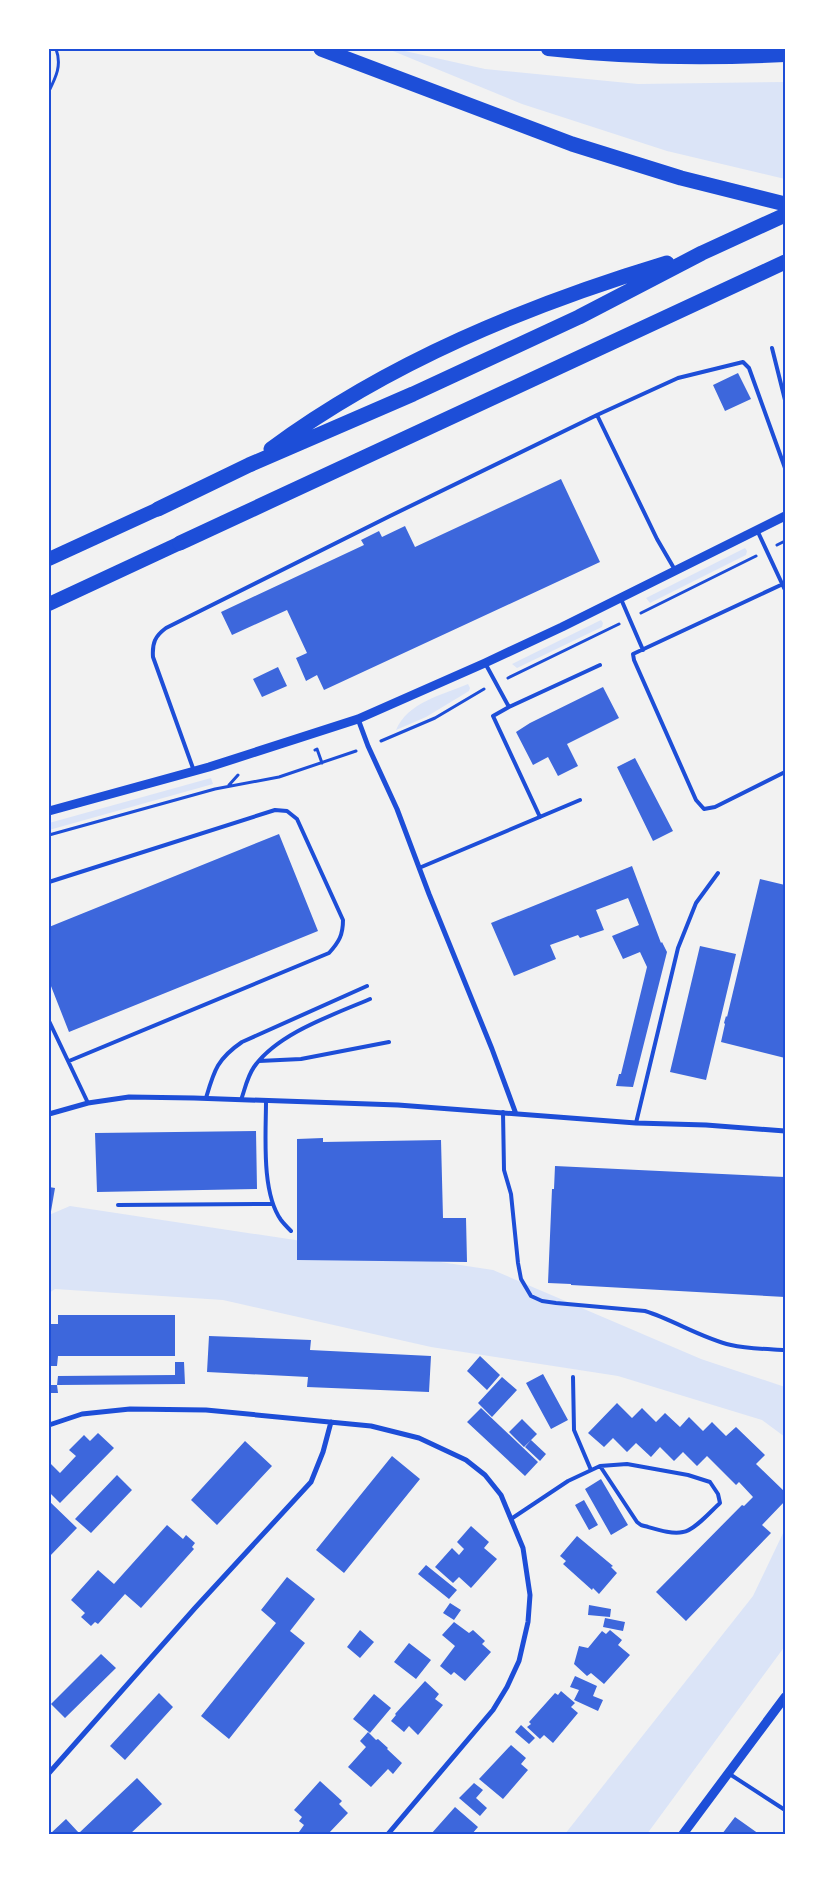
<svg xmlns="http://www.w3.org/2000/svg" width="834" height="1883" viewBox="0 0 834 1883" font-family="Jost,sans-serif">
<style>
.green{fill:#dbe4f7}
.building{fill:#3d67dc}
.lines{fill:none;stroke-linecap:round;stroke-linejoin:round}
.path{stroke:#1d4ed8;stroke-width:3}
.service{stroke:#1d4ed8;stroke-width:4}
.minor{stroke:#1d4ed8;stroke-width:5}
.tertiary{stroke:#1d4ed8;stroke-width:9}
.trunk{stroke:#1d4ed8;stroke-width:14}
.motorway{stroke:#1d4ed8;stroke-width:15}
.neatline{fill:none;stroke:#1d4ed8;stroke-width:2}
</style>
<rect width="100%" height="100%" fill="#f2f2f2"/>
<path class="green" d="M 388,49 L 396,49 L 485,69 L 638,84 L 785,82 L 785,179 L 667,151 L 522,104 Z
M 745,548 L 747,551 L 746,555 L 650,603 L 646,598 Z
M 601,620 L 603,623 L 602,627 L 517,668 L 512,664 Z
M 468,684 L 470,688 L 469,691 L 426,717 L 396,730 C 408,702 442,695 468,684 Z
M 211,778 L 213,784 L 49,830 L 49,823 Z
M 70,1206 L 493,1270 L 701,1359 L 785,1387 L 785,1437 L 762,1420 L 618,1376 L 431,1347 L 223,1300 L 55,1289 L 49,1293 L 49,1215 Z
M 785,1529 L 785,1646 L 647,1834 L 565,1834 L 753,1596 Z"/>
<path class="building" d="M 738,373 L 751,399 L 725,411 L 713,385 Z
M 561,479 L 600,562 L 324,690 L 317,675 L 306,681 L 296,658 L 307,653 L 287,610 L 232,635 L 221,612 L 364,545 L 361,540 L 379,531 L 382,537 L 405,526 L 415,547 Z
M 278,667 L 287,686 L 262,697 L 253,679 Z
M 603,687 L 619,718 L 567,744 L 578,766 L 558,776 L 548,757 L 533,765 L 516,732 L 530,723 Z
M 635,758 L 673,831 L 653,841 L 617,767 Z
M 279,834 L 318,931 L 69,1032 L 49,981 L 49,927 Z
M 632,866 L 661,943 L 662,942 L 667,952 L 633,1087 L 616,1086 L 619,1074 L 621,1074 L 647,967 L 640,952 L 623,959 L 612,936 L 639,925 L 628,898 L 596,910 L 604,930 L 580,938 L 578,935 L 550,945 L 556,959 L 514,976 L 491,923 Z
M 760,879 L 785,885 L 785,1058 L 721,1042 L 725,1024 L 724,1023 L 726,1016 L 727,1017 Z
M 700,946 L 736,954 L 706,1080 L 670,1072 Z
M 256,1131 L 257,1189 L 97,1192 L 95,1133 Z
M 323,1138 L 323,1142 L 441,1140 L 443,1218 L 466,1218 L 467,1262 L 297,1260 L 297,1139 Z
M 555,1166 L 785,1177 L 785,1297 L 571,1285 L 571,1284 L 548,1283 L 552,1189 L 554,1189 Z
M 49,1187 L 55,1188 L 50,1217 L 49,1217 Z
M 58,1315 L 175,1315 L 175,1356 L 58,1356 L 57,1366 L 49,1366 L 49,1324 L 58,1324 Z
M 209,1336 L 311,1340 L 310,1350 L 431,1356 L 429,1392 L 307,1387 L 308,1377 L 207,1372 Z
M 480,1356 L 500,1375 L 487,1390 L 467,1371 Z
M 175,1362 L 184,1362 L 185,1384 L 57,1385 L 58,1376 L 175,1375 Z
M 543,1374 L 568,1420 L 551,1429 L 526,1383 Z
M 502,1377 L 517,1390 L 492,1417 L 478,1403 Z
M 49,1385 L 57,1385 L 58,1393 L 49,1393 Z
M 617,1403 L 632,1418 L 642,1408 L 656,1422 L 665,1413 L 680,1427 L 689,1417 L 703,1431 L 712,1422 L 726,1436 L 736,1427 L 765,1455 L 756,1464 L 785,1492 L 785,1501 L 762,1525 L 771,1533 L 686,1621 L 656,1592 L 742,1505 L 744,1506 L 753,1497 L 739,1482 L 736,1485 L 707,1456 L 697,1466 L 683,1452 L 674,1461 L 660,1447 L 651,1457 L 636,1443 L 627,1452 L 613,1438 L 604,1447 L 588,1433 Z
M 481,1408 L 538,1462 L 525,1476 L 467,1422 Z
M 522,1419 L 537,1434 L 524,1447 L 509,1432 Z
M 98,1433 L 114,1448 L 60,1503 L 49,1492 L 49,1462 L 60,1473 L 76,1456 L 69,1450 L 84,1435 L 90,1441 Z
M 531,1440 L 546,1454 L 540,1461 L 525,1447 Z
M 245,1441 L 272,1466 L 217,1525 L 191,1500 Z
M 392,1456 L 420,1479 L 344,1573 L 316,1550 Z
M 117,1475 L 132,1490 L 91,1533 L 75,1519 Z
M 601,1479 L 628,1525 L 611,1535 L 585,1489 Z
M 584,1500 L 598,1525 L 589,1530 L 575,1505 Z
M 49,1501 L 77,1528 L 49,1557 Z
M 167,1525 L 183,1539 L 186,1535 L 195,1543 L 192,1547 L 194,1549 L 141,1608 L 125,1594 L 98,1624 L 95,1622 L 91,1626 L 81,1617 L 85,1613 L 71,1600 L 98,1570 L 114,1584 Z
M 471,1526 L 489,1542 L 484,1548 L 497,1559 L 471,1588 L 459,1577 L 453,1583 L 435,1567 L 452,1548 L 459,1555 L 464,1549 L 457,1542 Z
M 577,1536 L 613,1566 L 611,1567 L 617,1573 L 599,1594 L 593,1588 L 592,1590 L 563,1564 L 566,1561 L 560,1556 Z
M 426,1565 L 457,1590 L 449,1599 L 418,1574 Z
M 287,1577 L 315,1599 L 290,1631 L 305,1643 L 229,1739 L 201,1716 L 276,1623 L 261,1610 Z
M 450,1603 L 461,1610 L 454,1620 L 443,1613 Z
M 589,1605 L 611,1609 L 610,1617 L 588,1615 Z
M 605,1618 L 625,1622 L 623,1631 L 603,1627 Z
M 454,1622 L 469,1633 L 473,1630 L 485,1641 L 482,1644 L 491,1652 L 465,1681 L 454,1672 L 451,1675 L 440,1666 L 455,1646 L 442,1635 Z
M 360,1630 L 374,1642 L 360,1658 L 347,1647 Z
M 610,1630 L 622,1640 L 618,1645 L 630,1655 L 604,1684 L 591,1673 L 587,1676 L 574,1664 L 579,1646 L 588,1648 L 602,1631 L 606,1634 Z
M 409,1643 L 431,1660 L 416,1679 L 394,1662 Z
M 101,1654 L 116,1668 L 65,1718 L 51,1704 Z
M 575,1676 L 597,1686 L 593,1696 L 603,1700 L 598,1711 L 574,1700 L 579,1690 L 570,1687 Z
M 425,1681 L 439,1694 L 435,1699 L 443,1705 L 418,1735 L 409,1726 L 404,1732 L 391,1721 L 396,1715 L 395,1714 Z
M 561,1691 L 575,1703 L 571,1707 L 578,1713 L 553,1743 L 544,1735 L 540,1739 L 527,1727 L 531,1724 L 529,1722 L 555,1693 L 558,1695 Z
M 159,1693 L 173,1707 L 125,1760 L 110,1746 Z
M 374,1694 L 391,1708 L 370,1733 L 353,1719 Z
M 521,1725 L 535,1738 L 529,1744 L 515,1732 Z
M 368,1732 L 376,1740 L 378,1739 L 388,1748 L 387,1749 L 402,1763 L 393,1774 L 388,1769 L 371,1787 L 348,1767 L 366,1747 L 360,1741 Z
M 511,1745 L 526,1758 L 521,1764 L 528,1770 L 503,1799 L 479,1779 Z
M 137,1778 L 162,1804 L 130,1834 L 50,1834 L 66,1819 L 79,1833 Z
M 320,1781 L 342,1801 L 339,1804 L 348,1813 L 328,1834 L 312,1833 L 302,1834 L 299,1832 L 304,1825 L 299,1821 L 302,1817 L 294,1810 Z
M 474,1783 L 483,1790 L 476,1798 L 487,1808 L 480,1816 L 459,1798 Z
M 455,1807 L 478,1827 L 472,1834 L 431,1834 Z
M 735,1817 L 759,1834 L 722,1834 Z"/>
<g class="lines">
<path class="path" d="M 49,91 C 56,77 62,65 56,49
M 777,545 L 785,541
M 641,613 L 756,556
M 508,678 L 619,624
M 381,741 L 435,718 L 484,689
M 315,750 L 317,749 L 322,763
M 229,785 L 238,775
M 49,835 L 215,789 L 279,777 L 356,751"/>
<path class="service" d="M 772,348 L 785,400
M 597,415 L 678,378 L 743,362 L 749,368 L 785,468
M 757,530 L 785,590
M 783,584 L 633,654 L 634,660 L 696,800 L 704,809 L 715,807 L 785,772
M 621,599 L 643,650
M 485,663 L 509,707 L 493,716 L 540,817
M 509,707 L 600,665
M 194,771 L 153,657 C 152,643 155,636 166,628 L 390,516 L 597,415 L 657,539 L 675,570
M 419,868 L 580,800
M 49,882 L 275,810 L 287,811 L 297,819 L 343,920 C 343,935 339,942 329,953 L 69,1061
M 49,1021 L 88,1103
M 259,1061 L 301,1059 L 389,1042
M 206,1098 C 214,1071 217,1059 242,1042 L 367,986
M 241,1100 C 245,1089 247,1077 254,1067 C 278,1033 333,1015 370,999
M 266,1101 C 266,1134 261,1192 281,1220 C 284,1224 288,1228 291,1231
M 503,1112 L 504,1170 L 511,1194 L 518,1263 L 521,1279 L 531,1296 L 542,1301 L 556,1303 L 645,1311 C 674,1320 701,1338 731,1345 C 748,1349 768,1349 785,1350
M 636,1123 L 678,948 L 696,903 L 718,873
M 118,1205 L 273,1204
M 573,1377 L 574,1430 L 591,1470
M 511,1519 L 568,1481 L 600,1466 L 627,1464 L 688,1475 L 710,1482 L 718,1494 L 720,1503 C 711,1511 694,1531 683,1532 C 671,1535 653,1528 641,1525 L 637,1522 L 600,1466
M 728,1773 L 785,1810"/>
<path class="minor" d="M 358,719 L 368,746 L 397,809 L 429,894 L 492,1049 L 516,1114
M 49,1114 L 88,1103 L 129,1097 L 194,1098 L 398,1105 L 636,1123 L 706,1125 L 785,1131
M 49,1425 L 82,1414 L 130,1409 L 206,1410 L 371,1426 L 419,1438 L 466,1460 L 485,1475 L 501,1495 L 523,1548 L 530,1595 L 528,1622 L 519,1661 L 507,1687 L 493,1710 L 388,1834
M 49,1773 L 195,1608 L 311,1482 L 323,1452 L 331,1422"/>
<path class="tertiary" d="M 49,811 L 209,767 L 358,719 L 485,663 L 562,627 L 785,516
M 683,1834 L 785,1697"/>
<path class="trunk" d="M 548,49 C 627,58 706,59 785,55
M 49,559 L 158,509
M 49,604 L 180,543"/>
<path class="motorway" d="M 321,49 L 572,144 L 681,178 L 785,204
M 271,449 C 389,362 528,305 667,263
M 158,509 L 249,465 L 413,394 L 579,317 L 702,253 L 785,215
M 180,543 L 785,262"/>
</g>
<rect width="834" height="1883" fill="none" stroke="#ffffff" stroke-width="100"/>
<rect x="50" y="50" width="734" height="1783" class="neatline"/>
</svg>
